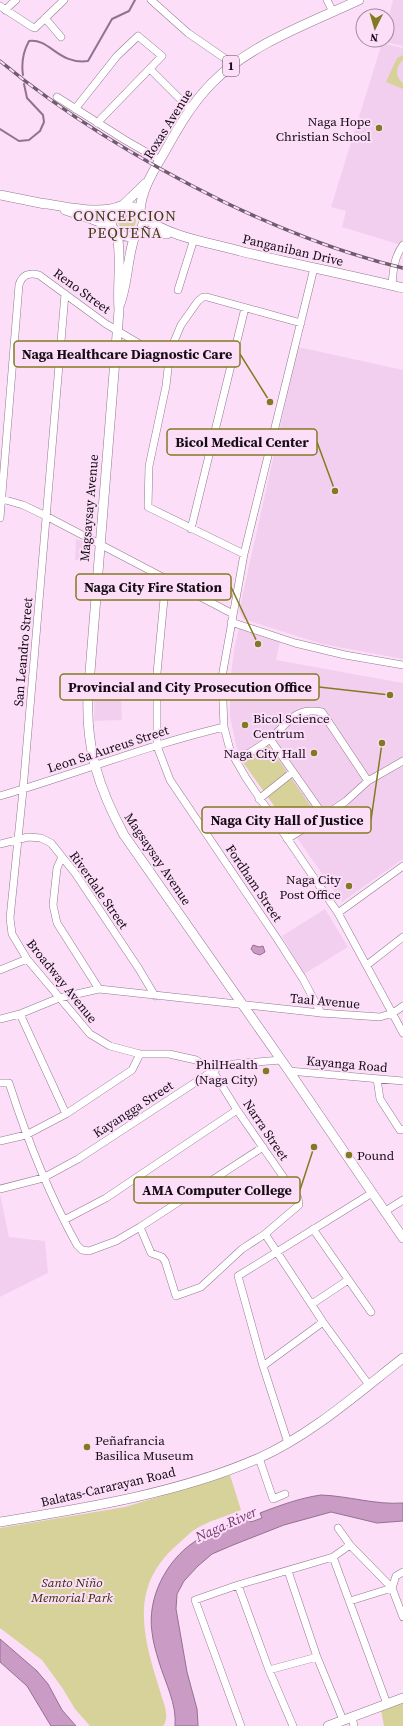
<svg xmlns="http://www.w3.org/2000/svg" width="403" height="1726" viewBox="0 0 403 1726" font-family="'Source Serif 4',serif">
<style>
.built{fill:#f3cfef}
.green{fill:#d6d29a}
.water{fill:#ca9cc5;stroke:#947190}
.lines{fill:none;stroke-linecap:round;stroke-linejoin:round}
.stream{stroke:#947190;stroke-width:2}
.minor-casing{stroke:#92788f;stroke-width:8}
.major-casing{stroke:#92788f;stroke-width:10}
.minor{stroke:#fff;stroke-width:7}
.major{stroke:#fff;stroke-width:9}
.rail-casing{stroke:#6f5d6d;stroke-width:3.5}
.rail{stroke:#fcdef9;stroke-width:2;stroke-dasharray:6;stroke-linecap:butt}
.poi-dot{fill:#827a20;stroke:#fcdef9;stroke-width:1.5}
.labels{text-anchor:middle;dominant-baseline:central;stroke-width:4;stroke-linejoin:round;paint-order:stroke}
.shield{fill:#fcdef9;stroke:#5a4b59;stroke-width:1}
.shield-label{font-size:12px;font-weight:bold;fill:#150c14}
.poi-label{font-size:13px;fill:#150c14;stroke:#fcdef9;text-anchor:end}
.street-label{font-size:13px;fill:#150c14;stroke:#fcdef9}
.park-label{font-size:13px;font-style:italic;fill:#332f00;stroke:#fcdef9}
.water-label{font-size:14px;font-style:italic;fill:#71386d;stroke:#fcdef9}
.quarter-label{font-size:15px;letter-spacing:1px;fill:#3f3b12;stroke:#fcdef9}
.leader{fill:none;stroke:#827a20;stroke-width:1.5}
.callout-dot{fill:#827a20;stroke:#fcdef9;stroke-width:1.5}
.callout{fill:#fcdef9;stroke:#827a20;stroke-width:1.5}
.callout-label{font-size:14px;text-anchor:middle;font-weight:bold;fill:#150c14}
</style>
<rect width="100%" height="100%" fill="#fcdef9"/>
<path class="built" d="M 393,0 L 403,0 L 403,46 L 382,41 L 387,40 L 387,24 Z
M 382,43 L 403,48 L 403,241 L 401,245 L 342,227 L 346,211 L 331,207 Z
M 298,347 L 403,370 L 403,659 L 322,644 L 243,619 L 239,611 Z
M 76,539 L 90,544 L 89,561 L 75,560 Z
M 239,628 L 280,642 L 276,660 L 403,683 L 403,859 L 342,902 L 238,754 L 230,716 L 230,683 L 234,650 Z
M 95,680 L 120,682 L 122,720 L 94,721 Z
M 325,909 L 348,947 L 304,974 L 282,936 Z
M 0,1193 L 9,1237 L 45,1241 L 48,1273 L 0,1297 Z"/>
<path class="green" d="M 403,55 L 403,60 C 395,67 395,77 403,83 L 403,89 L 386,82 L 397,58 Z
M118 221a9 9 0 1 1 18 0a9 9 0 1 1-18 0Z
M 268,745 L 314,811 L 290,828 L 242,761 Z
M 230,1475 L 241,1510 C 227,1516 212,1520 199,1527 C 191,1531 184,1539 177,1545 C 127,1588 144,1640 161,1694 C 164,1705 170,1717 163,1726 L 90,1726 L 75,1709 L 63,1689 L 42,1660 L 0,1628 L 0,1528 L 125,1507 Z
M 403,1702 L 403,1726 L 384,1726 L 381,1710 Z"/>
<path class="water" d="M 253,945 L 259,947 L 263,946 L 265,952 L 260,955 L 254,953 L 251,949 Z
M 321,1495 C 349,1496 375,1505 403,1503 L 403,1521 L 377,1523 L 331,1512 L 284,1525 L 233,1545 L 212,1554 L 198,1566 L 184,1581 L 177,1594 L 176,1609 L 187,1672 L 197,1709 L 198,1724 L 198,1726 L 175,1726 C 177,1704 165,1682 159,1662 C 156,1652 153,1642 152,1632 C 147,1598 166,1561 194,1542 C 210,1531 231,1525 249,1517 L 251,1522 L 262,1518 L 260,1513 C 281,1505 300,1498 321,1495 Z
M 0,1639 L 37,1671 L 48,1684 L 62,1710 L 76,1726 L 51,1726 L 27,1686 L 0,1662 Z"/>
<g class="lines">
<path class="stream" d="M 23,75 C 21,62 23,52 29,41 C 50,38 58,65 88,61 L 112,19 L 129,11 L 135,0
M 0,129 L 19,141 L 29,140 L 40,131 L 44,122 L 43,115 L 27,98 L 24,84"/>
<g class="minor-casing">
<path id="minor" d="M 151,0 L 188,33 L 233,64
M 327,0 L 333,12
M 0,6 L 32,27 L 35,28 L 64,0
M 5,10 L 16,0
M 45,18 L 61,37
M 150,69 L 190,109
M 57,97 L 125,140 L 160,160
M 75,109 L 117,56 L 138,36 L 162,56 L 97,123
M 314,268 L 244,554 L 222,677 L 224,727 L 230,750 L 246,778 L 338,913 L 403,1033
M 392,285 C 393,271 394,257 403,245
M 178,290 L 194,239
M 65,294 L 23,790 L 10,918 L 12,934 L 27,959 L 90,1034 L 110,1046 L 140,1054 L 169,1054 L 196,1060 L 213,1071 L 237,1110 L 298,1198 L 299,1205 L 265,1234 L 242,1249 L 201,1287 L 176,1296 L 165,1261 L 162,1257 L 151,1253 L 140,1227
M 2,499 L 23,505 L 46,516 L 233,614
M 0,518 L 19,285 C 22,275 29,272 39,275 L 106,324 L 168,361
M 191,529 L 245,308
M 244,554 L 148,507 L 149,466 L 166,386 L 170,351 L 181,325 L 198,301 L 203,297 L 207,297 L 301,323
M 166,578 L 157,673 L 157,746 L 170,780 L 280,943 L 303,979 L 321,1013
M 231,622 L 295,643 L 345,655 L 403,665
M 270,739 L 324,816 L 287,839
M 236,761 C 247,754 260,747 270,739 C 289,723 293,707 322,712 L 368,781
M 0,796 C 75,774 148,745 224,727
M 259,799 L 293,772
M 324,816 L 346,801 L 368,781 L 403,761
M 0,844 L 28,837 L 41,838 L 51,843 L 75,873 L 139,969 L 155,996
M 62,857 L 57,868 L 53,905 L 57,923 L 99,989
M 338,913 L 403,866
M 367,965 L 403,937
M 0,970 L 27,959
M 20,1014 L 66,1114
M 0,1019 L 20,1014 L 59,998 L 99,989 L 321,1013 L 380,1017 L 393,1013 L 403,1006
M 289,1071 L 403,1081
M 377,1079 L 380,1099 L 400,1130 L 403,1129
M 0,1083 L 9,1083 C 27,1139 48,1193 77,1245 L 82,1250 L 89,1251 L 116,1241 L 140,1227 L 263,1147
M 0,1141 L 26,1135 L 66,1114 L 132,1070 L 140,1054
M 0,1189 L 43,1178 L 78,1159 L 222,1065 L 281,1060
M 384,1212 L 403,1200
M 64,1220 L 106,1198 L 237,1110
M 313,1229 L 371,1312
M 265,1234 L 323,1322 L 369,1385
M 312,1304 L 348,1280
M 263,1366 L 323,1322
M 288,1443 L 263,1366 L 238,1276 L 372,1193
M 259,1458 L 273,1499 L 285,1494
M 338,1528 L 350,1545
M 333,1557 L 387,1704
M 288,1571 L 317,1657 L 343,1720
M 238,1585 L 269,1670 L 293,1726
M 392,1588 L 396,1576 L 403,1572
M 350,1601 L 392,1588
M 269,1670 L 317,1657
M 352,1717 L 354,1726
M 241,1726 L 195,1600 L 238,1585 L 333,1557 L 350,1545 L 392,1588 L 403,1617"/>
</g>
<g class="major-casing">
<path id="major" d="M 0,195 L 45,204
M 40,203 C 66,206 99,216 123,205 L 146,183
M 119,207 C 94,229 136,251 143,224 C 144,217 141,212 136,208 L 123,205
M 65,210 L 92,219 L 112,227
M 140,211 C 141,190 154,170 164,153 C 178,128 192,103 212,83 C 250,44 310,23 359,0
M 143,217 C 170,237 207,242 240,251 C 294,264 349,275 403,288
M 138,233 L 167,234
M 117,234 C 122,259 117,284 119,310 L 88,697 C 86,749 99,789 124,835 L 289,1071 L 403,1238
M 120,304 C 128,282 127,258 135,235
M 0,1522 C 85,1508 180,1493 259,1458 C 311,1435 358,1393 403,1358
M 328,1726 L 403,1698"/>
</g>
<use href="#minor" class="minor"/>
<use href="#major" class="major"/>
<g class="rail-casing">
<path id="rail" d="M 0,61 C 68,117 143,162 222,201 C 280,229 340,253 403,268"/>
</g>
<use href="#rail" class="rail"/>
</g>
<g class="poi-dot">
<circle cx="379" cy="128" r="4"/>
<circle cx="245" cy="725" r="4"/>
<circle cx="314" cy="753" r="4"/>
<circle cx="349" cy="886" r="4"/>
<circle cx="266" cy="1071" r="4"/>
<circle cx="349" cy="1155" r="4"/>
<circle cx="87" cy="1447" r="4"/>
</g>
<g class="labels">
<rect class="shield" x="223" y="56" width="16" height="20" rx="3"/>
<g class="shield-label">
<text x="231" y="66">1</text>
</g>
<g class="poi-label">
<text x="371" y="121">Naga Hope<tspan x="371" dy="15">Christian School</tspan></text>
<text x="253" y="718" text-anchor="start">Bicol Science<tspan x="253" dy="15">Centrum</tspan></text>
<text x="306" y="753">Naga City Hall</text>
<text x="341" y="879">Naga City<tspan x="341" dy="15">Post Office</tspan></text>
<text x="258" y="1064">PhilHealth<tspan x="258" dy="15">(Naga City)</tspan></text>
<text x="357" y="1155" text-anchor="start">Pound</text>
<text x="95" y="1440" text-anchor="start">Peñafrancia<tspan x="95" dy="15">Basilica Museum</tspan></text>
</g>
<g class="street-label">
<text transform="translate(168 124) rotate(-58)">Roxas Avenue</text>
<text transform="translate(293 250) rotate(13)">Panganiban Drive</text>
<text transform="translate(82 291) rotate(36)">Reno Street</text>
<text transform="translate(89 508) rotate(-85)">Magsaysay Avenue</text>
<text transform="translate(23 652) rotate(-85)">San Leandro Street</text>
<text transform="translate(108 749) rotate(-18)">Leon Sa Aureus Street</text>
<text transform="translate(158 859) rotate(56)">Magsaysay Avenue</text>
<text transform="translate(254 883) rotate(56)">Fordham Street</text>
<text transform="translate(99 890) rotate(55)">Riverdale Street</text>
<text transform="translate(62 981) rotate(51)">Broadway Avenue</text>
<text transform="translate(325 1001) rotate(5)">Taal Avenue</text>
<text transform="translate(347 1064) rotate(5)">Kayanga Road</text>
<text transform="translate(133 1109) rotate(-33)">Kayangga Street</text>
<text transform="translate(266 1130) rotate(56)">Narra Street</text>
<text transform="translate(108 1487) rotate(-13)">Balatas-Cararayan Road</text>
</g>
<g class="park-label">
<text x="72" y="1582">Santo Niño<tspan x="72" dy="15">Memorial Park</tspan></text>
</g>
<g class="water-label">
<text transform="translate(226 1524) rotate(-24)">Naga River</text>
</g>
<g class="quarter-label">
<text x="125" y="215">CONCEPCION<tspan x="125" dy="17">PEQUEÑA</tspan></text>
</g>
</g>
<path class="leader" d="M270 402L240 354M335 491L317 442M258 644L231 587M390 695L319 687M382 743L371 820M314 1147L300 1190"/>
<g class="callout-dot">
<circle cx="270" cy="402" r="4"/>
<circle cx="335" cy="491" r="4"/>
<circle cx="258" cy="644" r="4"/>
<circle cx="390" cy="695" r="4"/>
<circle cx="382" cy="743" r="4"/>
<circle cx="314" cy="1147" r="4"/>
</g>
<g class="callout">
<rect x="14" y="341" width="226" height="26" rx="4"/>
<rect x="167" y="429" width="150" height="26" rx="4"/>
<rect x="76" y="574" width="155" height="26" rx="4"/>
<rect x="60" y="674" width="259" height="26" rx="4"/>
<rect x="202" y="807" width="169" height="26" rx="4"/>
<rect x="134" y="1177" width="166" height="26" rx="4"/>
</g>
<g class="callout-label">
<text x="127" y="359">Naga Healthcare Diagnostic Care</text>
<text x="242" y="447">Bicol Medical Center</text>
<text x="153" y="592">Naga City Fire Station</text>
<text x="190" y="692">Provincial and City Prosecution Office</text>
<text x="287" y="825">Naga City Hall of Justice</text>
<text x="217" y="1195">AMA Computer College</text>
</g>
<g transform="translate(375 28) rotate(185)"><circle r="19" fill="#fcdef9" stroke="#a08a9d"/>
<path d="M0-3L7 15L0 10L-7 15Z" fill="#827a20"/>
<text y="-6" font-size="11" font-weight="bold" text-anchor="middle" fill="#150c14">N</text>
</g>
</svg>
